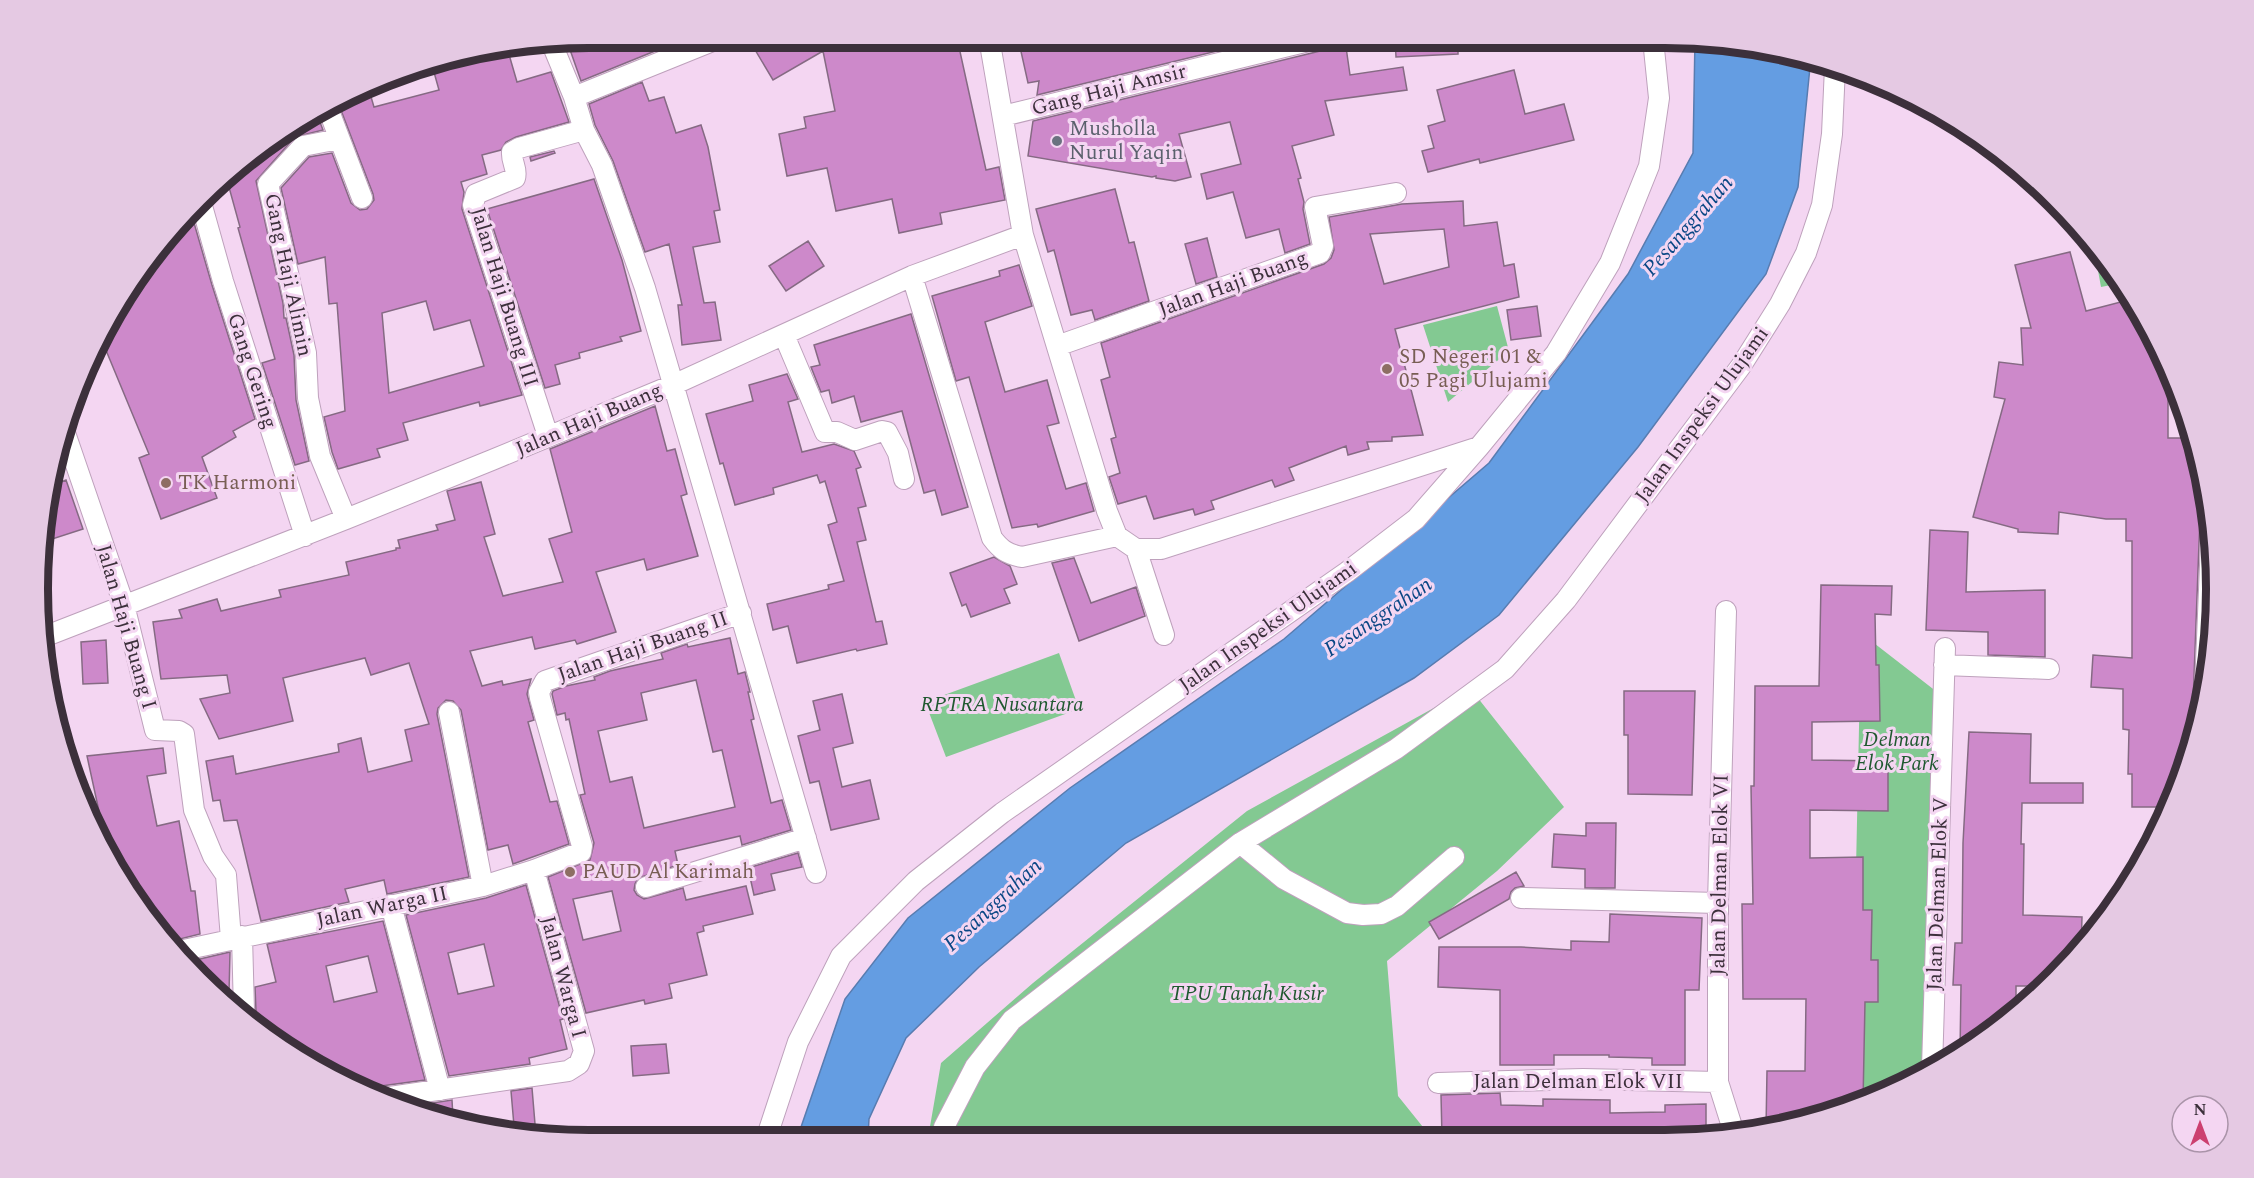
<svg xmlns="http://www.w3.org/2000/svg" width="2254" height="1178" viewBox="0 0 2254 1178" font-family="Spectral,serif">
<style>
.green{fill:#83c992}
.water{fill:#649de2;stroke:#587cb0;stroke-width:1.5}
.building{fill:#cd89ca;stroke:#856a83;stroke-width:1.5;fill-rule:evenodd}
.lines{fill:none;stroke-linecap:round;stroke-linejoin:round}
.street-casing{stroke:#bea1bc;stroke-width:22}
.street{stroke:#fff;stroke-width:20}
.worship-dot{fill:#6b7280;stroke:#f4d6f2;stroke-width:2}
.education-dot{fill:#8d6e63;stroke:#f4d6f2;stroke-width:2}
.labels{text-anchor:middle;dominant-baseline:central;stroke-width:6;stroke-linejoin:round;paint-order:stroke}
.street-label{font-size:21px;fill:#3c303b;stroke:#f4d6f2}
.worship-label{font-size:21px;fill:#5b616d;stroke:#f4d6f2;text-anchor:start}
.education-label{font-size:21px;fill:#785e54;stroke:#f4d6f2;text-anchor:start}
.park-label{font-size:21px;font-style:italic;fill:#205930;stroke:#f4d6f2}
.water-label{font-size:22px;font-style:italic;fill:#0a4785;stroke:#f4d6f2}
.rim{fill:none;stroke:#3c303b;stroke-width:8}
</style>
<rect width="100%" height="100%" fill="#f4d6f2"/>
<path class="green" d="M 2093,243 L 2121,283 L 2101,287 Z
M 1497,306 L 1509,351 L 1448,402 L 1423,325 Z
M 1861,633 L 1937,692 L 1928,1071 L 1876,1099 L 1851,1105 Z
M 1059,653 L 1079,709 L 946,757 L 925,702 Z
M 1470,688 L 1564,807 L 1497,871 L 1387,961 L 1398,1096 L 1431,1137 L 928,1138 L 941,1063 L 1033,983 L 1247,811 Z"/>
<path class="water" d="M 1695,39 L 1811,57 L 1798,187 L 1766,274 L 1638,447 L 1499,615 L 1414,678 L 1126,843 L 979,967 L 906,1038 L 869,1119 L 868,1138 L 799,1139 L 799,1133 L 845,999 L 908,918 L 1070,788 L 1284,639 L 1489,463 L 1628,274 L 1693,153 Z"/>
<path class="building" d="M 589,38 L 651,38 L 655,51 L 581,81 L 567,41 Z
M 748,38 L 957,38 L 986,170 L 999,167 L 1005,200 L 940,213 L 942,224 L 899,233 L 892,199 L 836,211 L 827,168 L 787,176 L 779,134 L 806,128 L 804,117 L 835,111 L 823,51 L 773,80 Z
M 1018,38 L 1091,38 L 1093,45 L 1121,38 L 1214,38 L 1217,51 L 1037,95 L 1039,81 L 1028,83 Z
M 1395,38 L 1458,38 L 1458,54 L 1396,57 Z
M 1345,40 L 1350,75 L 1403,67 L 1407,90 L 1325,101 L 1334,135 L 1292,146 L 1301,178 L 1298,179 L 1304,202 L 1303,209 L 1310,244 L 1285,253 L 1279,229 L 1246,238 L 1233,192 L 1207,199 L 1201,174 L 1241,164 L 1230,122 L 1179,134 L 1191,177 L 1175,181 L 1156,178 L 1156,176 L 1152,177 L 1028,156 L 1033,121 L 1324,50 L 1332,42 Z
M 508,51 L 517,82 L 551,72 L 569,122 L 516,137 L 506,142 L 501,150 L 482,155 L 487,174 L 461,182 L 464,192 L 462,209 L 522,395 L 480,406 L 479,402 L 403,423 L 408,440 L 377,449 L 380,457 L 338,469 L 332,452 L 324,417 L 345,411 L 337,303 L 329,304 L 325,257 L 298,264 L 281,188 L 309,157 L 332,153 L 351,203 L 360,210 L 367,209 L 374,200 L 373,194 L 339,105 L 369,90 L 374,107 L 439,90 L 432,65 ZM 426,301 L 434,330 L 470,320 L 484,366 L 389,393 L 382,313 Z
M 1514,70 L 1525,114 L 1564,104 L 1574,140 L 1480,163 L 1479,159 L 1428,172 L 1422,151 L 1434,148 L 1428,126 L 1445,121 L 1437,90 Z
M 642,82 L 649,101 L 664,97 L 676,133 L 701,125 L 708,147 L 720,210 L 714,211 L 720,242 L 693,247 L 704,303 L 715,302 L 721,340 L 682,345 L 678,305 L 682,305 L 669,244 L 645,252 L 613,161 L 595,125 L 589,104 Z
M 318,117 L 323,130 L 295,137 L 256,181 L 283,303 L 284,318 L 286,318 L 294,355 L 296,400 L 309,461 L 295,465 L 262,363 L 275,359 L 238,228 L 240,227 L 227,180 L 253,152 Z
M 554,151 L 555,153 L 531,161 L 530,157 Z
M 594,179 L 622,260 L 641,331 L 620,337 L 622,341 L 579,353 L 580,358 L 555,365 L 560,384 L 545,388 L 487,209 Z
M 1115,189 L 1129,243 L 1134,242 L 1149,301 L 1095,320 L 1092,310 L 1071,315 L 1054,250 L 1048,252 L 1036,209 Z
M 1463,201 L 1464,226 L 1497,222 L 1504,266 L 1514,264 L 1519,297 L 1395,329 L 1423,435 L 1392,437 L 1392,441 L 1367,442 L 1369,449 L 1348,455 L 1346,446 L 1289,468 L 1294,480 L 1275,487 L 1272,480 L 1211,501 L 1214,509 L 1195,515 L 1193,509 L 1154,519 L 1146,496 L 1118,504 L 1109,477 L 1120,473 L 1111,439 L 1116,437 L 1101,380 L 1110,377 L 1101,343 L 1324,264 L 1331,258 L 1334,250 L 1329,217 L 1402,204 ZM 1444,229 L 1449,267 L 1384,284 L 1370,234 Z
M 192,216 L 212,285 L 255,419 L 233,431 L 236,437 L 202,457 L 217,498 L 161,519 L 139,458 L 149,454 L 103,343 L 130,283 Z
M 1207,238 L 1217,277 L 1196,284 L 1185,244 Z
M 808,241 L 824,266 L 786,291 L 769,266 Z
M 2070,252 L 2086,311 L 2132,299 L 2143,314 L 2178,392 L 2168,395 L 2168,438 L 2193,438 L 2206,491 L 2205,507 L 2200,517 L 2192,730 L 2189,730 L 2188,757 L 2169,807 L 2132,807 L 2132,774 L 2128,774 L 2129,730 L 2123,729 L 2123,689 L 2091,687 L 2093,655 L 2132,658 L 2132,541 L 2126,541 L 2126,519 L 2106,519 L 2059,512 L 2058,534 L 2018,532 L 2018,529 L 1973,517 L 2005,399 L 1994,397 L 1999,362 L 2023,365 L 2021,328 L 2031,328 L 2015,265 Z
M 1019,265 L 1032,306 L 985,322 L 1005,392 L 1047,380 L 1059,423 L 1047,426 L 1066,489 L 1086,483 L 1094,511 L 1038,527 L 1037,524 L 1012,528 L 969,377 L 956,381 L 932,296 L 1000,276 L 999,271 Z
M 1537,306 L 1541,336 L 1511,340 L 1507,310 Z
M 911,314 L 968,507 L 942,515 L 935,490 L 924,493 L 902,411 L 861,422 L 854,396 L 832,403 L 829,390 L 821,392 L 811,367 L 820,365 L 814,345 Z
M 787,374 L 798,399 L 788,402 L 802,452 L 834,444 L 854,451 L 861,467 L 856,469 L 866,506 L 858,508 L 866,540 L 857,542 L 876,622 L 882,621 L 887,644 L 857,651 L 856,649 L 797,663 L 788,626 L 773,630 L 767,604 L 829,589 L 828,585 L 844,581 L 828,525 L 837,522 L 825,481 L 820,483 L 817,475 L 773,488 L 774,494 L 735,505 L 723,463 L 720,464 L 706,414 L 753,401 L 749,385 Z
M 655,406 L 667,451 L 675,449 L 687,494 L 681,496 L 698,556 L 647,570 L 644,559 L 596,572 L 616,632 L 577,644 L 575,640 L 535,649 L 532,637 L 470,651 L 482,686 L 502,681 L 503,685 L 531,679 L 527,694 L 534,720 L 528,722 L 550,802 L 557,801 L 569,844 L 513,864 L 508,845 L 488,850 L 461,710 L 453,701 L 446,700 L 438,708 L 437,714 L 469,877 L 387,894 L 384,880 L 345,889 L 349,902 L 261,921 L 237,820 L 224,821 L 220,800 L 213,801 L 206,761 L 233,756 L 236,774 L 339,752 L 338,744 L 361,738 L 368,772 L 412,761 L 405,730 L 429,724 L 409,663 L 371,675 L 365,658 L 283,678 L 293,721 L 219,739 L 200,699 L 230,693 L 227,675 L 161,679 L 153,622 L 182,618 L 179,610 L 217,599 L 221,611 L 281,597 L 279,590 L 349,575 L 346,562 L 396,550 L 396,548 L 400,548 L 398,540 L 438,530 L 436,525 L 455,520 L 447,491 L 481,482 L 495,534 L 484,537 L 503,596 L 563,582 L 549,539 L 572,532 L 550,449 Z
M 66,480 L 83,529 L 40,543 L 50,486 Z
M 1930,530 L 1968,532 L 1966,592 L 2045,590 L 2045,657 L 1988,655 L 1988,632 L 1926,630 Z
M 994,557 L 1010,566 L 1017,584 L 1004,589 L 1010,603 L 971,617 L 966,604 L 962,606 L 950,573 Z
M 1074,558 L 1091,603 L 1136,587 L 1145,616 L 1079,641 L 1052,563 Z
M 1821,585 L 1892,586 L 1891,615 L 1875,614 L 1876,665 L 1879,665 L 1880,721 L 1812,722 L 1812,760 L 1888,761 L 1888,811 L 1810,810 L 1810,858 L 1863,857 L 1863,910 L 1872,910 L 1871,960 L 1878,960 L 1878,1002 L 1865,1002 L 1863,1102 L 1766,1128 L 1767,1071 L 1805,1071 L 1806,999 L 1743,999 L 1742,904 L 1753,904 L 1751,786 L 1754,786 L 1755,686 L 1819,686 Z
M 730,638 L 738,674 L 745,672 L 750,692 L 748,692 L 754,719 L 751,720 L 771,803 L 782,800 L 791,830 L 742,845 L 740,836 L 675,851 L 678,865 L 638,878 L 635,884 L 634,890 L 637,895 L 644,899 L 683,888 L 686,900 L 746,886 L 753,914 L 703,926 L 704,931 L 697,933 L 707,975 L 669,984 L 672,998 L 645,1004 L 644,1000 L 586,1013 L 548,877 L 590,860 L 594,843 L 580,795 L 585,794 L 569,719 L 566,720 L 565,713 L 557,715 L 552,694 L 553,691 L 566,686 L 595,680 L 594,677 L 610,671 L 663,659 L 661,653 L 687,644 L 688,647 ZM 696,680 L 713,752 L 722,750 L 735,807 L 644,828 L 632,777 L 610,782 L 598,731 L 647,720 L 641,693 ZM 612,891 L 621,931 L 583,940 L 573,899 Z
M 106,640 L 108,683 L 83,684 L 81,642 Z
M 1624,691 L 1695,691 L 1692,795 L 1628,794 L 1628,735 L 1624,735 Z
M 842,694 L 853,743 L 833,748 L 842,787 L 870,780 L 879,819 L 831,830 L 819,781 L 810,783 L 798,736 L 820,730 L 813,701 Z
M 1969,732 L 2031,734 L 2030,783 L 2083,783 L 2083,803 L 2022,803 L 2021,844 L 2024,844 L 2023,915 L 2082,917 L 2081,950 L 2079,953 L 2041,986 L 2016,986 L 2016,1009 L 1972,1047 L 1960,1054 L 1961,985 L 1953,985 L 1955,943 L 1962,943 L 1963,843 Z
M 163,748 L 166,773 L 147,776 L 157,826 L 179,821 L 191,891 L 195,891 L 200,934 L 172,941 L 99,840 L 105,839 L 87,756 Z
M 1586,823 L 1616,823 L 1615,888 L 1585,888 L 1585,869 L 1552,867 L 1554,834 L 1586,836 Z
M 798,853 L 802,867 L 771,874 L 775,890 L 754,895 L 748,868 Z
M 1516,872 L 1524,886 L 1515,888 L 1511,892 L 1509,899 L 1439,939 L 1429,922 Z
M 526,885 L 563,1019 L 560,1020 L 567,1049 L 529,1058 L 530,1064 L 449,1076 L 406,915 L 486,898 ZM 484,944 L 494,986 L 458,994 L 448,953 Z
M 1610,914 L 1702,918 L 1699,990 L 1685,990 L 1685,1065 L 1652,1065 L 1652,1058 L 1609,1057 L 1609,1055 L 1554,1055 L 1554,1065 L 1500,1065 L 1500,990 L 1438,987 L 1439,947 L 1521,947 L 1571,950 L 1571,941 L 1609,942 Z
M 383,921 L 425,1080 L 381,1086 L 375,1089 L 372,1094 L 345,1083 L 253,1018 L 256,1011 L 255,987 L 276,982 L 267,944 ZM 368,956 L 377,992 L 334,1002 L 326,966 Z
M 230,952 L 229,993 L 231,992 L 232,1002 L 199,979 L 187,962 Z
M 666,1044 L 669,1073 L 633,1076 L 631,1046 Z
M 532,1088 L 535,1124 L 514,1126 L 511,1091 Z
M 1500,1093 L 1501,1105 L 1543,1106 L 1543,1099 L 1610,1100 L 1610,1113 L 1665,1112 L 1665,1105 L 1706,1104 L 1706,1136 L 1442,1137 L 1441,1095 Z
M 452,1100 L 453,1118 L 439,1119 L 406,1107 Z"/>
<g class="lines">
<g class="street-casing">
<path id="street" d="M 989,38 L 1023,235 L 1107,511 L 1117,536 L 1136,549 L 1164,635
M 552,44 L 574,97 L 584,130 L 602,165 L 645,288 L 816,873
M 574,97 L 720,38
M 329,111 L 362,198
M 1003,116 L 1321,38
M 339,139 L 303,146 L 268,184 L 306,353 L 308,398 L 320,456 L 346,519
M 202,206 L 223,281 L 305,536
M 912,276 L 992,538 C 1001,550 1007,554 1022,557 L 1117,536
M 784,335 L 825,432 L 837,432 L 855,440 L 882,431 L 887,432 L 898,453 L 904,479
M 1057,346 L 1320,253 L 1323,246 L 1315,207 L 1396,193
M 64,430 L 124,605 L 155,730 L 179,731 L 184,734 L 194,810 L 213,856 L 226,875 L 231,939
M 548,436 L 473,205 L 476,194 L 515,178 C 518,169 511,162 512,152 L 519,148 L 584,130
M 1136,549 L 1161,549 L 1479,447
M 1726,611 L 1718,903 L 1718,1082 L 1735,1136
M 41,638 L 346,519 L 492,460 L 673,385 L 912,276 L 1023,235
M 1944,665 L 2049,669
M 2205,687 L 2212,517
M 449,712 L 483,886
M 1240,843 L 1284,879 L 1347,913 L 1363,915 L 1381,914 L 1397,906 L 1454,857
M 646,887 L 806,838
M 1521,898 L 1718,903
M 391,905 L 440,1090
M 242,936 L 244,1011
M 179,951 L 483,886 L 534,870 L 581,852 L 582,846 L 540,698 L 539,692 L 545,681 L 741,613
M 1932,1068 L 1945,648
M 1438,1083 L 1583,1079 L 1718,1082
M 383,1098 L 568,1071 L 579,1064 L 584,1051 L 534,870
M 942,1138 L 944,1127 L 975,1067 L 1012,1020 L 1240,843 L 1396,749 L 1505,669 L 1566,600 L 1741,366 L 1780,304 L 1806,253 L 1822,205 L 1832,134 L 1835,67
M 766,1139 L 798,1042 L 841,956 L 916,881 L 1002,813 L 1347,572 L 1416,519 L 1479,447 L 1556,353 L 1610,263 L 1649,166 L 1659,98 L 1653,39"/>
</g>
<use href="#street" class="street"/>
</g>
<circle class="worship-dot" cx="1057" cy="141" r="6"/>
<g class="education-dot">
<circle cx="1387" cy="369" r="6"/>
<circle cx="166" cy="483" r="6"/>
<circle cx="570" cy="872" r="6"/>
</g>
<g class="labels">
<g class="street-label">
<text transform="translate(1109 90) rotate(-14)">Gang Haji Amsir</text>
<text transform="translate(288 275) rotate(78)">Gang Haji Alimin</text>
<text transform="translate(1233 284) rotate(-20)">Jalan Haji Buang</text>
<text transform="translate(504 297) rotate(73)">Jalan Haji Buang III</text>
<text transform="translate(252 371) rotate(72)">Gang Gering</text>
<text transform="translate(1702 415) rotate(-54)">Jalan Inspeksi Ulujami</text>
<text transform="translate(589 420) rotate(-23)">Jalan Haji Buang</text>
<text transform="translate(126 627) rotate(74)">Jalan Haji Buang I</text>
<text transform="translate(1268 627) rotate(-35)">Jalan Inspeksi Ulujami</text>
<text transform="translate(643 647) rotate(-19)">Jalan Haji Buang II</text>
<text transform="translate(1720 875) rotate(-89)">Jalan Delman Elok VI</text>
<text transform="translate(1938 894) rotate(-88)">Jalan Delman Elok V</text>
<text transform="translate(382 907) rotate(-12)">Jalan Warga II</text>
<text transform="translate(563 977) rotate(75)">Jalan Warga I</text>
<text x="1578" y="1082">Jalan Delman Elok VII</text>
</g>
<g class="worship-label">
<text x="1069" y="129">Musholla<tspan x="1069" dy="24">Nurul Yaqin</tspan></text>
</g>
<g class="education-label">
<text x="1399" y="357">SD Negeri 01 &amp;<tspan x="1399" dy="24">05 Pagi Ulujami</tspan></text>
<text x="178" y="483">TK Harmoni</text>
<text x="582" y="872">PAUD Al Karimah</text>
</g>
<g class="park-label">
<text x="1002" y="705">RPTRA Nusantara</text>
<text x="1897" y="740">Delman<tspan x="1897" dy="24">Elok Park</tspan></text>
<text x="1247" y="994">TPU Tanah Kusir</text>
</g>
<g class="water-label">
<text transform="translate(1688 226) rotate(-49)">Pesanggrahan</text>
<text transform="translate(1378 617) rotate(-34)">Pesanggrahan</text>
<text transform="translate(993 905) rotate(-43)">Pesanggrahan</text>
</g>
</g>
<path d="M0 0H2254V1178H0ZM589 48H1665A541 541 0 0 1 2206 589V589A541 541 0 0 1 1665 1130H589A541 541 0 0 1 48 589V589A541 541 0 0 1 589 48Z" fill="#e5c9e3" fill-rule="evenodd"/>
<path class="rim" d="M589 48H1665A541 541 0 0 1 2206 589V589A541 541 0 0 1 1665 1130H589A541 541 0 0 1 48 589V589A541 541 0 0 1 589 48Z"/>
<g transform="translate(2200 1124)"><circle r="28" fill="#f4d6f2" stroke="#aa94a9" stroke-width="1.5"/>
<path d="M0-4.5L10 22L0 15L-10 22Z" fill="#cc4070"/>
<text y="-9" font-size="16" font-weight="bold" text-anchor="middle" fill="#3c303b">N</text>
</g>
</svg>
